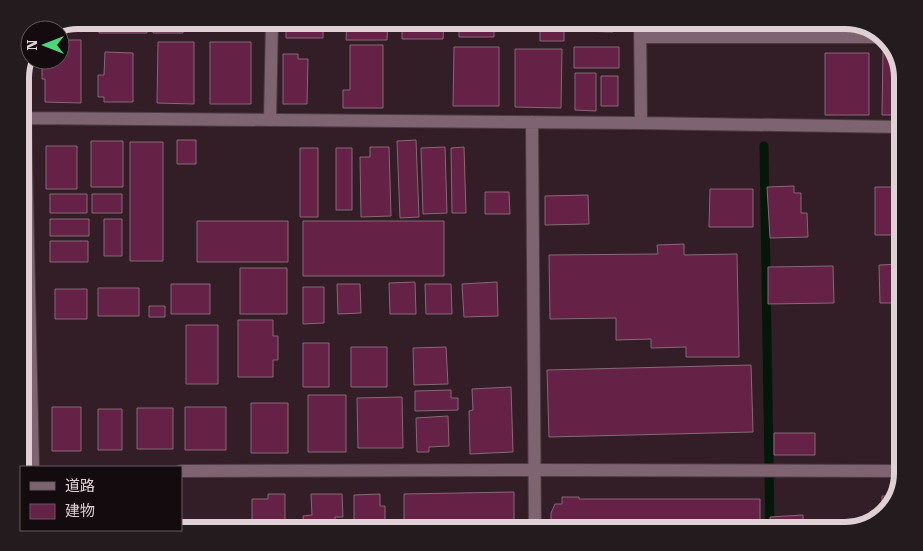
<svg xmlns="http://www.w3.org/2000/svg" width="923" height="551" viewBox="0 0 923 551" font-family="'Roboto Serif','Noto Sans JP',serif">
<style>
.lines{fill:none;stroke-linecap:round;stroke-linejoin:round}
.stream{stroke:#031808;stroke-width:9}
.building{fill:#652146;stroke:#856a76}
.lane-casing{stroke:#4d3b43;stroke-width:14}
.street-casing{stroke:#4d3b43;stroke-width:14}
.secondary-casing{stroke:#4d3b43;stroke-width:14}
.lane{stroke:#7e6470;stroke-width:12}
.street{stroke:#7e6470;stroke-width:12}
.secondary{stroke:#7e6470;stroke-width:12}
.rim{fill:none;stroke:#dfd0d6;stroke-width:6}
</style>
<rect width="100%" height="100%" fill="#331d27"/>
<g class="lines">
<path class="stream" d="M 764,146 L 770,531"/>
</g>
<path class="building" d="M 99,20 L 147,20 L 147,33 L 99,33 Z
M 153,20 L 186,20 L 186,21 L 183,21 L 183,33 L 153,33 Z
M 214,20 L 249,20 L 249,31 L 214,30 Z
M 286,20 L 323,20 L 323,38 L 286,38 Z
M 347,20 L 388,20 L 387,40 L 346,40 Z
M 402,20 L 444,20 L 443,39 L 402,39 Z
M 459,20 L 494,20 L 494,37 L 459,37 Z
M 540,20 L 564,20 L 564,41 L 540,41 Z
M 579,20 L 613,20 L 613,32 L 579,31 Z
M 60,40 L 81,40 L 81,103 L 45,102 L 45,79 L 42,79 L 42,63 L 46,63 L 46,60 L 60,60 Z
M 158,42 L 194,42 L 194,104 L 157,103 Z
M 210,42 L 251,42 L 251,104 L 210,104 Z
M 350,45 L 383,45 L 383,108 L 343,108 L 343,90 L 350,90 Z
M 454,47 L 499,47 L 499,106 L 453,106 Z
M 574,47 L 619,47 L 619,68 L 574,68 Z
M 515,49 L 562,49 L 561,108 L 515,107 Z
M 105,52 L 133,53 L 133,102 L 104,102 L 104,97 L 98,97 L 98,75 L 104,75 Z
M 883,52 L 896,52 L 903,75 L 903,115 L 882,115 Z
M 825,53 L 869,53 L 869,115 L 825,115 Z
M 283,54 L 298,54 L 298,59 L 308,59 L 307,104 L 283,104 Z
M 575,73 L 596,73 L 596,111 L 575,110 Z
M 601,76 L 618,76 L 618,106 L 601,106 Z
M 177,140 L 196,140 L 196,164 L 177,164 Z
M 416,140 L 419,217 L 400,218 L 397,141 Z
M 91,141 L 123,141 L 123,187 L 91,187 Z
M 130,142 L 163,142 L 163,261 L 130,261 Z
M 46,146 L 77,146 L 77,189 L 46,189 Z
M 370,147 L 389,147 L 391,216 L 361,217 L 360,157 L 370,157 Z
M 445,147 L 447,213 L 423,214 L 421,148 Z
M 464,147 L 466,213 L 452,213 L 451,148 Z
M 300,148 L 318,148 L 318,217 L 300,217 Z
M 336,148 L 352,148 L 352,210 L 336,210 Z
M 794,186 L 794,193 L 801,193 L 801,213 L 807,213 L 808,237 L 770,238 L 767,187 Z
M 875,187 L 903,187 L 903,235 L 875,235 Z
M 710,189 L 753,189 L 753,227 L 709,227 Z
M 485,192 L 509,192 L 510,214 L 485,214 Z
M 50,194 L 87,194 L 87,213 L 50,213 Z
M 92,194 L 122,194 L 122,213 L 92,213 Z
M 588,195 L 589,224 L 545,225 L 545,196 Z
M 50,219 L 89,219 L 89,236 L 50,236 Z
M 104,219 L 122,219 L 122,256 L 104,256 Z
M 197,221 L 288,221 L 288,262 L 197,262 Z
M 303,221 L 444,221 L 444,276 L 303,276 Z
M 50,241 L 88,241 L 88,262 L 50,262 Z
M 684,244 L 684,255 L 737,254 L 739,357 L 686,357 L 686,347 L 651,348 L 651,339 L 616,340 L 616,318 L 550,319 L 549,255 L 658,254 L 657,245 Z
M 903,264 L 903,303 L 880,303 L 879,265 Z
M 833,266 L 834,303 L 768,304 L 768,267 Z
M 240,268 L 287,268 L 287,314 L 240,314 Z
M 415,282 L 416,314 L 390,314 L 389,283 Z
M 497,282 L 498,316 L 464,317 L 462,284 Z
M 171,284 L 210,284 L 210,314 L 171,314 Z
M 337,284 L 360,284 L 361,313 L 338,314 Z
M 425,284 L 451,284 L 452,314 L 426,314 Z
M 303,287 L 324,287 L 324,323 L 303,324 Z
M 98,288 L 139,288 L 139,316 L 98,316 Z
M 55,289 L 87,289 L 87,319 L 55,319 Z
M 149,306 L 165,306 L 165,317 L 149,317 Z
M 238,320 L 273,320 L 273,336 L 278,336 L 278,360 L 273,360 L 273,377 L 238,377 Z
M 186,325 L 218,325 L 218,384 L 186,384 Z
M 303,343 L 329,343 L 329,387 L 303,387 Z
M 351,347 L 387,347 L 387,387 L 351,387 Z
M 446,347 L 448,384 L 414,385 L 413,348 Z
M 751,365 L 753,432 L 549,437 L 547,370 Z
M 511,387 L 513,452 L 470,454 L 469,411 L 473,410 L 472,389 Z
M 451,390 L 451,398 L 458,398 L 458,410 L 415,411 L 415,391 Z
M 308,395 L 346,395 L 346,452 L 308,452 Z
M 402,397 L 403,448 L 358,448 L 357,398 Z
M 251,403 L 288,403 L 288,453 L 251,453 Z
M 52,407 L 81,407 L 81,451 L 52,451 Z
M 185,407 L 226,407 L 226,450 L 185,450 Z
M 137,408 L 173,408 L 173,449 L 137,449 Z
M 98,409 L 122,409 L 122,450 L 98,450 Z
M 448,416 L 449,446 L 429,447 L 429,452 L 417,452 L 416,418 Z
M 893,429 L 903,429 L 903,457 L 893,457 Z
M 774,433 L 815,433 L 815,455 L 774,455 Z
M 514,492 L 514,531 L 399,531 L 399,520 L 404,520 L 404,494 Z
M 268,494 L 285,494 L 285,531 L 252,531 L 252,499 L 268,499 Z
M 311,494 L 342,494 L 343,517 L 335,517 L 335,531 L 304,531 L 303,516 L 312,515 Z
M 380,494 L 380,506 L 385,506 L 385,523 L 381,523 L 381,531 L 354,531 L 354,495 Z
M 882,496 L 897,496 L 895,502 L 882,515 Z
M 562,497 L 579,497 L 579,499 L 760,499 L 760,531 L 551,531 L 551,513 L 555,504 L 562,504 Z
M 803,515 L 803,531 L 771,531 L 770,517 Z"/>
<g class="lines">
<g class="lane-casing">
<path id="lane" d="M 270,120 L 272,20"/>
</g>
<g class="street-casing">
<path id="street" d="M 640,20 L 641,123
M 640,37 L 883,37
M 24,65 L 33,467
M 25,118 L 641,123 L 903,127
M 532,122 L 535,531"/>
</g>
<g class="secondary-casing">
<path id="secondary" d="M 181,471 L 534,470 L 903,471
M 20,472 L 21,472"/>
</g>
<use href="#lane" class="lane"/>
<use href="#street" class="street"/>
<use href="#secondary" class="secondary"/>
</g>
<path d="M0 0H923V551H0ZM78 29H845A49 49 0 0 1 894 78V473A49 49 0 0 1 845 522H78A49 49 0 0 1 29 473V78A49 49 0 0 1 78 29Z" fill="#241b1f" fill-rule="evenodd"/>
<path class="rim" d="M78 29H845A49 49 0 0 1 894 78V473A49 49 0 0 1 845 522H78A49 49 0 0 1 29 473V78A49 49 0 0 1 78 29Z"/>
<rect x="20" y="466" width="162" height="65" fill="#140b0f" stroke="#655a5f"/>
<rect x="30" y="482" width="25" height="8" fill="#7e6470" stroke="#655a5f"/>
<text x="65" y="491" font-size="15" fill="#dfd0d6">道路</text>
<rect x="30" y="504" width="25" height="15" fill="#652146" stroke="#655a5f"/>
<text x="65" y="516" font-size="15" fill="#dfd0d6">建物</text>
<g transform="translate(45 45) rotate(270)"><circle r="24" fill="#140b0f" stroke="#655a5f"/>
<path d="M0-4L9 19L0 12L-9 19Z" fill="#4ad778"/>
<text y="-8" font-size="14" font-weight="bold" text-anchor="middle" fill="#dfd0d6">N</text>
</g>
</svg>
